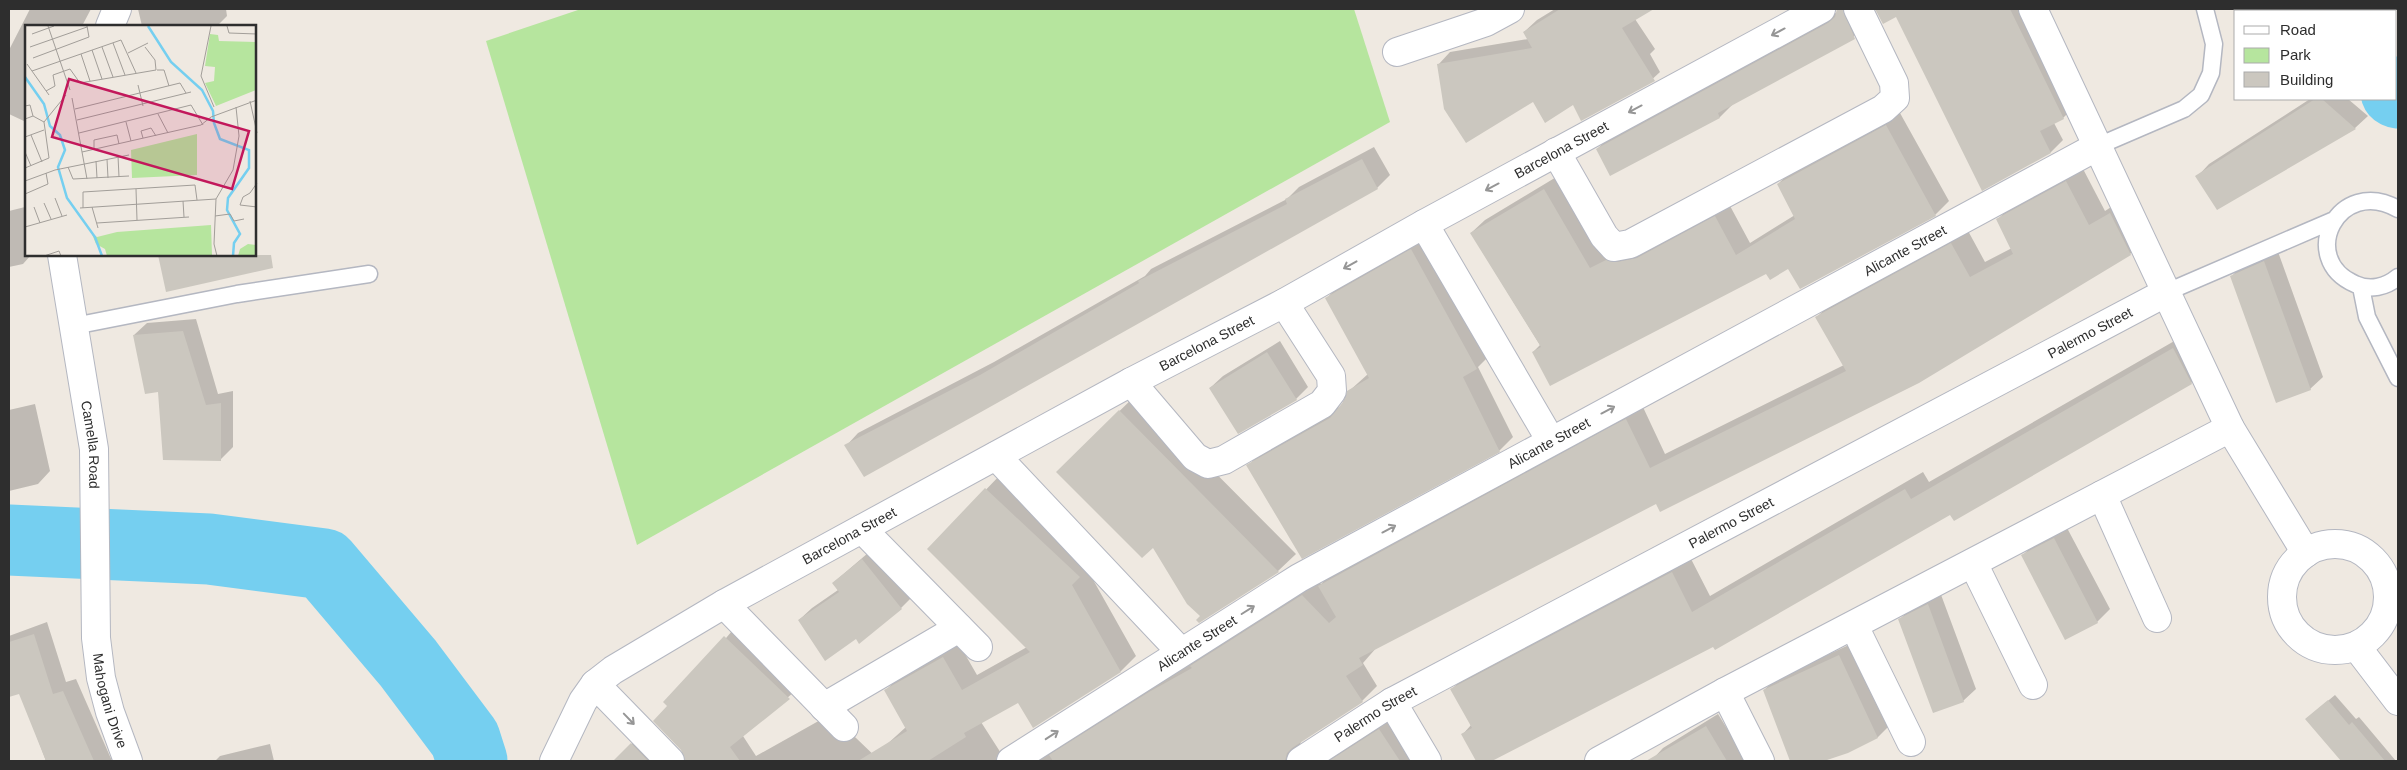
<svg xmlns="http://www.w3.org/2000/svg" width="2407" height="770" viewBox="0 0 2407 770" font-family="Helvetica,sans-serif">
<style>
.green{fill:#b6e59e}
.shadow{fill:#0003}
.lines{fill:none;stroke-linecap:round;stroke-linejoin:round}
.river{stroke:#75cff0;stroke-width:71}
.building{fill:#cbc7bf}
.lane-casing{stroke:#b4b7c1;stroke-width:19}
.street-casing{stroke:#b4b7c1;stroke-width:30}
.secondary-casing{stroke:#b4b7c1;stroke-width:30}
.lane{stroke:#fff;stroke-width:16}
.street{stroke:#fff;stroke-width:28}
.secondary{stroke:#fff;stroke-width:28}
.oneway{stroke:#969696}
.labels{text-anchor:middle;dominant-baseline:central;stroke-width:4;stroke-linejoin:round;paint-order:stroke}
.street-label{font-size:14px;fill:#2e2e2e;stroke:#fff}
.inset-river{fill:none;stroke:#75cff0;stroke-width:2.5}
.inset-road{fill:none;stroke:#a29e99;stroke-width:1}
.view{fill:#c2185b;fill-opacity:0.15;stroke:#c2185b;stroke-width:2.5}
.inset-edge{fill:none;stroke:#2e2e2e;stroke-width:2.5}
</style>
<rect width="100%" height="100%" fill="#efe9e1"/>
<path class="green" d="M 581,9 L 1354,9 L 1390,122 L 637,545 L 486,41 Z"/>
<path class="shadow" d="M 30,9 L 91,9 L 82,26 L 26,26 L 26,122 L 9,114 L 9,50 Z
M 138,9 L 226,9 L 227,16 L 217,26 L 142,26 Z
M 1555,9 L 1651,9 L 1635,19 L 1655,49 L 1650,54 L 1660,72 L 1647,84 L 1574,104 L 1533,100 L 1438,65 L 1450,52 L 1528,39 L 1524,32 L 1537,20 Z
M 1843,9 L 1850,9 L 1861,29 L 1849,41 L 1733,104 L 1720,117 L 1610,174 L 1597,149 L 1610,137 Z
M 1894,9 L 2029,9 L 2076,105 L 2063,118 L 2054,123 L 2063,140 L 2051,152 L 1983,189 Z
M 2310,99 L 2348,99 L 2368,116 L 2355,128 L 2217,208 L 2197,177 L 2209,164 Z
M 1900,113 L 1949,201 L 1935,215 L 1789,267 L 1766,272 L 1533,352 L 1540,345 L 1471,233 L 1485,220 L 1558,176 L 1604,255 L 1729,204 L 1750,243 L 1795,215 L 1778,184 L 1792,170 Z
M 1374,147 L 1390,175 L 1377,188 L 846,446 L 858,433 L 994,362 L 1145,276 L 1151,269 L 1287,199 L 1299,187 Z
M 2082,167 L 2105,211 L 2125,198 L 2146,238 L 2130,254 L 1918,382 L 1657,502 L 1377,647 L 1363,663 L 1377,686 L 1362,701 L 1301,741 L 1300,745 L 1315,761 L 1030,761 L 1200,658 L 1207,651 L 1318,580 L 1321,584 L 1334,571 L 1642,405 L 1665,454 L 1844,365 L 1817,317 L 1832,302 L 1967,229 L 1985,262 L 2012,248 L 1998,219 L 2013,204 Z
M 25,207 L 26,255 L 31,255 L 23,264 L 9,267 L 9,211 Z
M 1425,237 L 1490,355 L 1478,367 L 1513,437 L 1499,451 L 1248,466 L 1261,452 L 1341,406 L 1348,392 L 1368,374 L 1327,298 L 1340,284 Z
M 2277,249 L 2323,377 L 2310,389 L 2232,276 L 2244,263 Z
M 196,319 L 218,394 L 233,391 L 233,447 L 221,459 L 159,391 L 134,335 L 147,323 Z
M 2190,332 L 2209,366 L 2191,383 L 1950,513 L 1714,645 L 1490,761 L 1477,761 L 1463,734 L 1471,725 L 1452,689 L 1469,672 L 1689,555 L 1710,596 L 1923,472 L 1929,482 Z
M 1280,341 L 1308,387 L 1296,399 L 1210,388 L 1223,376 Z
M 1137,394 L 1296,554 L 1278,571 L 1199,621 L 1201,616 L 1153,546 L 1057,472 Z
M 35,404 L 50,471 L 38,484 L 9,491 L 9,410 Z
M 1002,473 L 1087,569 L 1136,656 L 1121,671 L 1019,701 L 981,722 L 1006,761 L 895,761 L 885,746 L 906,727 L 886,690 L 901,675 L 958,642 L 977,675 L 1027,647 L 929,549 Z
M 2066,526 L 2110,609 L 2097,622 L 2023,555 L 2035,543 Z
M 875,547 L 914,595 L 901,608 L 859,642 L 857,638 L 799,620 L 812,608 L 838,590 L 833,583 Z
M 1940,592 L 1976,689 L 1963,701 L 1899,620 L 1912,607 Z
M 47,622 L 66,682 L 76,679 L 112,761 L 46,761 L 20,692 L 13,694 L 9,678 L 9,636 Z
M 737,625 L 801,686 L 743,736 L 756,756 L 831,714 L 880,761 L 686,761 L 669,706 Z
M 1851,644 L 1890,725 L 1878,737 L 1848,752 L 1822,761 L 1791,761 L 1764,690 L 1777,678 Z
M 2335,695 L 2356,719 L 2359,717 L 2396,761 L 2343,761 L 2306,719 Z
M 1718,714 L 1747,761 L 1651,761 L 1663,748 Z
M 1395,715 L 1422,761 L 1319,761 Z
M 644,732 L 675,761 L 614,761 Z
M 270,744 L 274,761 L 215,761 L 220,756 Z
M 474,751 L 479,761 L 451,761 Z"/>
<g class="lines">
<path class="river" d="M 2296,9 L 2298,11
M 2396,92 L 2398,93
M 9,540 L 209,549 L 324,564 L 408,663 L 465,739 L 472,761"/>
</g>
<path class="building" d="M 1560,9 L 1654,9 L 1622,28 L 1655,81 L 1581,121 L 1573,105 L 1545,123 L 1533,102 L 1466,143 L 1444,109 L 1437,64 L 1532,48 L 1523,32 Z
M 1837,9 L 1843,9 L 1855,39 L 1718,113 L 1720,118 L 1610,176 L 1596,149 L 1828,23 L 1835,17 Z
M 1875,9 L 2010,9 L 2064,119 L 2040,131 L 2051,153 L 1982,191 L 1896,17 L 1883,24 Z
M 2315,99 L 2322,99 L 2356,129 L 2217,210 L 2195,176 Z
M 1886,125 L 1936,216 L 1800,289 L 1788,269 L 1770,280 L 1766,274 L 1550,386 L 1532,352 L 1541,347 L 1470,233 L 1544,189 L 1590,268 L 1606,260 L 1617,262 L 1637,258 L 1715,216 L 1736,255 L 1795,219 L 1777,184 Z
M 1362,159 L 1378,189 L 981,412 L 864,477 L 844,445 L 980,375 L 1139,283 L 1138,281 L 1287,204 L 1285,199 Z
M 2066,181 L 2089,225 L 2110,213 L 2131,255 L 1919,383 L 1660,512 L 1656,504 L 1359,658 L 1363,665 L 1346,676 L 1363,702 L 1292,748 L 1287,753 L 1285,761 L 1053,761 L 1049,755 L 1149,692 L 1192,668 L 1190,666 L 1302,595 L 1329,623 L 1336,617 L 1318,586 L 1614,425 L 1626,419 L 1650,468 L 1846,371 L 1815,317 L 1951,243 L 1970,277 L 2013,254 L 1996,219 Z
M 1411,249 L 1477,369 L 1463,377 L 1500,452 L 1302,559 L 1246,465 L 1330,418 L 1344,401 L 1347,391 L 1369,378 L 1325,298 Z
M 158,255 L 271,255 L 273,268 L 166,292 Z
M 2264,261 L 2311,390 L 2276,403 L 2230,276 Z
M 183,331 L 206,405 L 221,403 L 221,461 L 163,460 L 158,392 L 145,394 L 133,335 Z
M 2173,348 L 2192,384 L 1954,521 L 1950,515 L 1715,650 L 1713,647 L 1492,761 L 1476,761 L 1461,734 L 1472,728 L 1450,689 L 1672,572 L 1692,612 L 1905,489 L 1911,499 Z
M 1267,352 L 1297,400 L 1238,434 L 1209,388 Z
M 1119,410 L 1279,572 L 1199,623 L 1196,620 L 1200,616 L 1187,604 L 1153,548 L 1142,558 L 1056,472 Z
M 985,488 L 1080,577 L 1072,585 L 1121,672 L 1033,728 L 1018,703 L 964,733 L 966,737 L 928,761 L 858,761 L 907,731 L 884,690 L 943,657 L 962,690 L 1030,652 L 927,549 Z
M 2054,538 L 2098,623 L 2065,640 L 2021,555 Z
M 862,559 L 902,609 L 859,644 L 856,639 L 825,661 L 798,620 L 839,592 L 832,583 Z
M 1928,604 L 1964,702 L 1933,713 L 1898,619 Z
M 34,634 L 53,694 L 63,691 L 94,761 L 46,761 L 19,694 L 9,697 L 9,642 Z
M 724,636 L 790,699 L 730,747 L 740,761 L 685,761 L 681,750 L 653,721 L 667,706 L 663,702 Z
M 1839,655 L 1878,738 L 1848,753 L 1824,761 L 1790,761 L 1763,690 Z
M 2328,700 L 2349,725 L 2352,722 L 2385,761 L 2341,761 L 2305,719 Z
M 1706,726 L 1727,761 L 1646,761 Z
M 1379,729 L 1400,761 L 1329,761 Z
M 631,743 L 648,761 L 613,761 Z"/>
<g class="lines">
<g class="lane-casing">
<path id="lane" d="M 2098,146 L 2184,109 L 2201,95 L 2211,73 L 2214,44 L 2205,9
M 2398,209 C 2338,175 2297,259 2355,284 C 2370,291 2386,287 2398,277
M 2361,287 L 2367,317 L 2398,378
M 2167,292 L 2334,220
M 74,326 L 237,294 L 369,274"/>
</g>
<g class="street-casing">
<g id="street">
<path d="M 1397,52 L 1486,22 L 1510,9"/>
<path d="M 1556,152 L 1604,236 L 1614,247 L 1630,244 L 1883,109 L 1895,98 L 1894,83 L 1858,9"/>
<path d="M 1424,224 L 1551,441"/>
<path d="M 1131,382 L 1195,457 L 1208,464 L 1224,460 L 1322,404 L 1332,391 L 1331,376 L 1284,303"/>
<path d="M 996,456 L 1181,652"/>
<path d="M 2102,495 L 2157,618"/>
<path d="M 862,529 L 978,647"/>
<path d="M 1973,563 L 2033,685"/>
<path d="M 724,604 L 844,727"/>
<path d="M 1854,626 L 1911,742"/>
<path d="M 2356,646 L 2398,701"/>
<path d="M 1725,692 L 1760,761"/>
<path d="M 1392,702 L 1427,761"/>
<path d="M 824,707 L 959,628"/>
<path id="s1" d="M 1301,761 L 1392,702 L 2167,292"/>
<path d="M 1599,761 L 1725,692 L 2230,428"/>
</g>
</g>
<g class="secondary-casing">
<g id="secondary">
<path d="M 2033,9 L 2230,428 L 2306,553"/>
<path d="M 110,26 L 117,9"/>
<path id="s2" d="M 62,255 L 94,449 L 96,638 L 101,678 L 110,712 L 128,761"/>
<circle cx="2335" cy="597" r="53"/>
<path d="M 595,684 L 670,761"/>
<path id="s3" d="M 554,761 L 583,701 L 595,684 L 613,670 L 724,604 L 1131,382 L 1284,303 L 1424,224 L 1821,9"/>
<path id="s4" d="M 1011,761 L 1299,578 L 2098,146"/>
</g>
</g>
<use href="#lane" class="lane"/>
<use href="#street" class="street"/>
<use href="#secondary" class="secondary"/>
</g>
<defs><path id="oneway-shaft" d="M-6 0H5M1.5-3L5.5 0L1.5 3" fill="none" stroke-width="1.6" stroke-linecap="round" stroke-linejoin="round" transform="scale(1.25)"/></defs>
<g class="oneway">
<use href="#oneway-shaft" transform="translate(1778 32) rotate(152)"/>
<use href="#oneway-shaft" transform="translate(1635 109) rotate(152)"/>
<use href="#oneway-shaft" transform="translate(1492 187) rotate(152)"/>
<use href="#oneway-shaft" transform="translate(1350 265) rotate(151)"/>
<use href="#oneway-shaft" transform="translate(1608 410) rotate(-28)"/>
<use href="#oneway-shaft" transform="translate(1389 529) rotate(-28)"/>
<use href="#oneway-shaft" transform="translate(1248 610) rotate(-32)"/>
<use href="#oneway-shaft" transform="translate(629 719) rotate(46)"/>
<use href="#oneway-shaft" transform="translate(1052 735) rotate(-33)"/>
</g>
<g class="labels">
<g class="street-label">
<text stroke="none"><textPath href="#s3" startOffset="1192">Barcelona Street</textPath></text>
<text stroke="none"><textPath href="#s4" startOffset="1030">Alicante Street</textPath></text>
<text stroke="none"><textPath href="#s1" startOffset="898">Palermo Street</textPath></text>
<text stroke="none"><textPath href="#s3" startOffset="788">Barcelona Street</textPath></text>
<text stroke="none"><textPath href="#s4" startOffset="625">Alicante Street</textPath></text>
<text stroke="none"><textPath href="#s2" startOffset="192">Camella Road</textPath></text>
<text stroke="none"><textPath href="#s1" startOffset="492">Palermo Street</textPath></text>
<text stroke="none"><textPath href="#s3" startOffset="382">Barcelona Street</textPath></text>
<text stroke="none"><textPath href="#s4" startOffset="220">Alicante Street</textPath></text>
<text stroke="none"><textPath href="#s2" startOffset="450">Mahogani Drive</textPath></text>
<text stroke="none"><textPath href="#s1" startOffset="88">Palermo Street</textPath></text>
</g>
</g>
<g transform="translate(25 25)">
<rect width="231" height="231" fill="#efe9e1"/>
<path d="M 185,9 L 193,10 L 194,16 L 231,17 L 231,65 L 191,81 L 180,58 L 189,56 L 190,42 L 180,41 ZM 172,109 L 172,150 L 107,153 L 106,125 ZM 186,200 L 187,230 L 183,231 L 82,231 L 80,224 L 71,219 L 67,209 L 72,212 L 92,207 ZM 223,219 L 231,220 L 231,231 L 213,231 L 215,224 Z" fill="#b6e59e"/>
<path class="inset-river" d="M 123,1 L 146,37 L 177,65 L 188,86 L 189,98 L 195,114 L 224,125 L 224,143 L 203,173 L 202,185 L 215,209 L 209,218 L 208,231M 0,52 L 19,79 L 25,101 L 35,110 L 40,125 L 33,142 L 42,173 L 70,212 L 77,231"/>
<path class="inset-road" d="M 23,1 L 45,65M 186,1 L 176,51 L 189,82M 202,1 L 204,8 L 232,9M 7,9 L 29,1M 88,18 L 100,50M 5,22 L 62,2M 77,22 L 88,52M 67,25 L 77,54M 103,28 L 123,18M 56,29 L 65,56M 8,33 L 64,12 L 62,1M 2,39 L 24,70M 132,45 L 139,45 L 144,61M 7,46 L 96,15 L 111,48M 113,60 L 118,81M 21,66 L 30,61 L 28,50 L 45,44 L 55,58 L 131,45 L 130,35 L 120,22M 47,73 L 62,154M 225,76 L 232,108M 0,81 L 5,80 L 8,91M 50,84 L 155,58 L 161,68M 133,89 L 143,108M 0,94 L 8,91 L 19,97M 52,95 L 166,67M 101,97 L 106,116M 54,108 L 166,80 L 178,100M 6,110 L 17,137M 0,112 L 19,105M 118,113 L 116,106 L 126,103 L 131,111M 69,124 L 69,115 L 92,110 L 94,119M 0,127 L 6,141M 57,127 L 176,100 L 186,92 L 232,75M 93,131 L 94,152M 82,134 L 83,153M 71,136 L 72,153M 43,142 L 48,154 L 104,151M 0,143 L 24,133 L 19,97 L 41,70M 0,156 L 30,145 L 104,130M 232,158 L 225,168 L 218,172 L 215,180 L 232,182M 111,164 L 112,195M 0,169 L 23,159 L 21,148M 30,173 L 37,191M 158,176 L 159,192M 19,178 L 26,194M 9,182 L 15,198M 67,182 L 73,203M 55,183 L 191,174M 58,183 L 58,167 L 170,160 L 172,175M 190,191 L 205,189 L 209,196 L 219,194M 72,198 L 164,192M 0,202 L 42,190M 19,231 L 34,226 L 36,231M 192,231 L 189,219 L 191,174 L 208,145 L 214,111 L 211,82"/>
<path class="view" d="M 44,54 L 224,106 L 207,164 L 27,112 Z"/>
<rect width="231" height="231" class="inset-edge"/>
</g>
<rect width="2407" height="770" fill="none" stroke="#2e2e2e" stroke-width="20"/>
<rect x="2234" y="10" width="162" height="90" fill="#ffffff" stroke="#ababab"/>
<rect x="2244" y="26" width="25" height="8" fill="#ffffff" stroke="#ababab"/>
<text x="2280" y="35" font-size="15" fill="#2e2e2e">Road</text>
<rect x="2244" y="48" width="25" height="15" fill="#b6e59e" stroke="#ababab"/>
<text x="2280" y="60" font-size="15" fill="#2e2e2e">Park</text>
<rect x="2244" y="72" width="25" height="15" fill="#cbc7bf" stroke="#ababab"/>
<text x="2280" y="85" font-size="15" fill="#2e2e2e">Building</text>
</svg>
